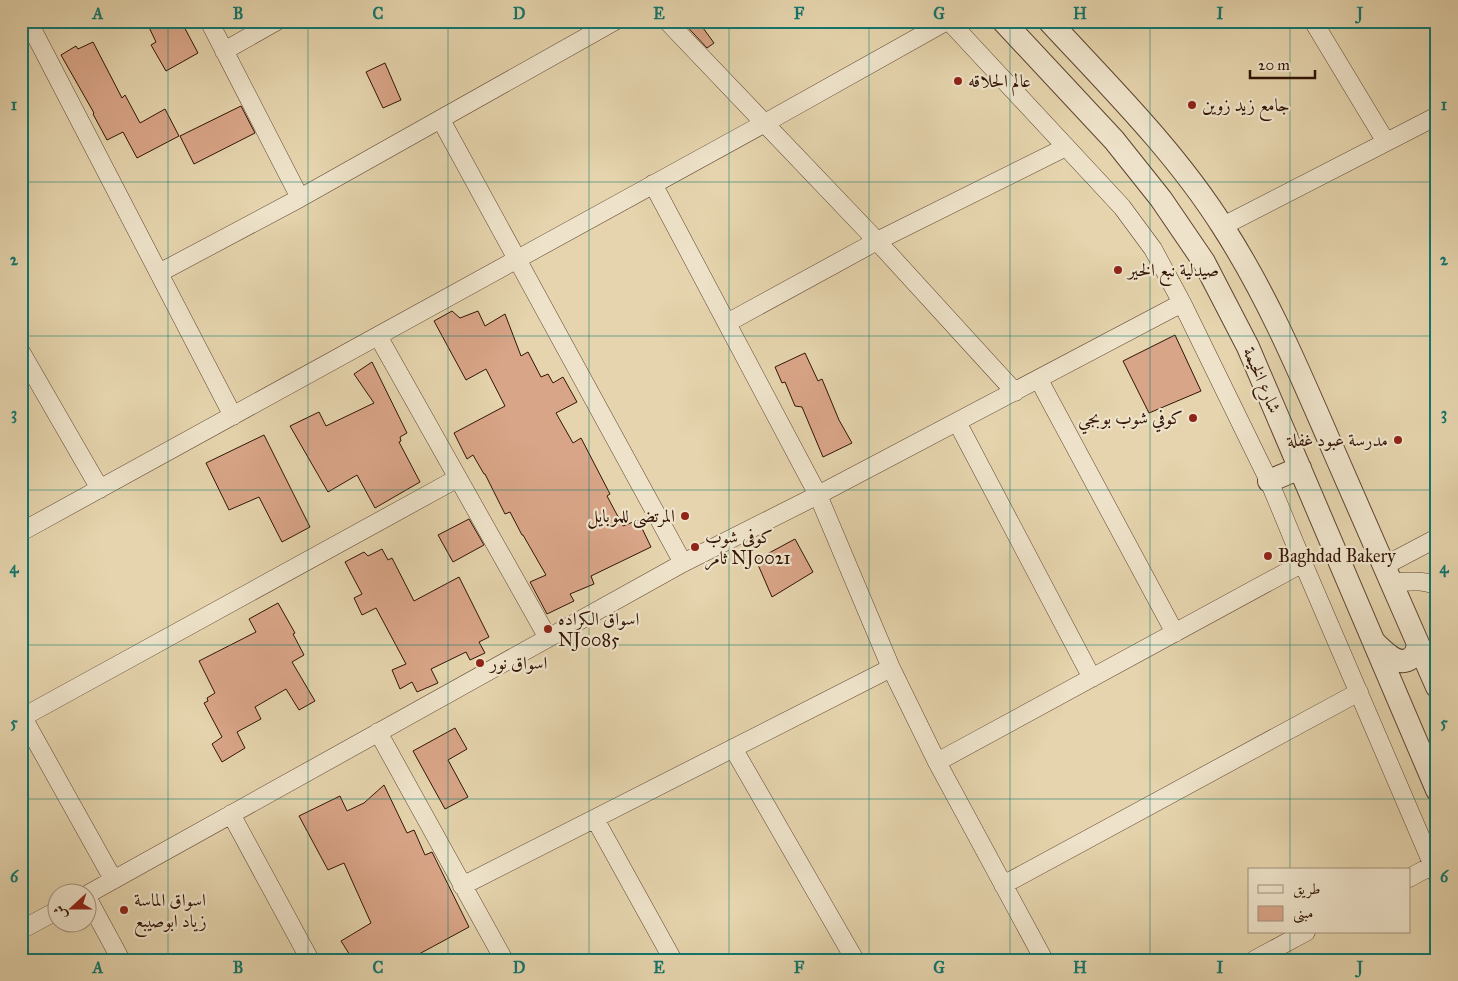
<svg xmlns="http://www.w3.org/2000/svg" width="1458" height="981" viewBox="0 0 1458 981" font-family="'IM FELL Great Primer',Amiri,serif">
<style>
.building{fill:#d9a588;stroke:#321406}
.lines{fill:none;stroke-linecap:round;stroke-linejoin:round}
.minor-casing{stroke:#5f4430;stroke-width:19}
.tertiary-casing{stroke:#5f4430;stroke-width:24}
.minor{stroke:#eee3ca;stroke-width:18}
.tertiary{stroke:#eee3ca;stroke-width:22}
.grid{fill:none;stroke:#0f766e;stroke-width:1;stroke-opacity:0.55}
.poi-dot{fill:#8f2418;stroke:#eee3ca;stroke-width:2}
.labels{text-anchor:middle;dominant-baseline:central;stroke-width:4.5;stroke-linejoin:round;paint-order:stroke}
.poi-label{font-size:18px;fill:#321406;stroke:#eee3ca;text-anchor:start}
.street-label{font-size:18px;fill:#321406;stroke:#eee3ca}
.neatline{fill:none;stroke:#0f766e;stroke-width:2}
.grid-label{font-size:16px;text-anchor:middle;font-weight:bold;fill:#0f766e}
</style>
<rect width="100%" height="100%" fill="#e5d4ad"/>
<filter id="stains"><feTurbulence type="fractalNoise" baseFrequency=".004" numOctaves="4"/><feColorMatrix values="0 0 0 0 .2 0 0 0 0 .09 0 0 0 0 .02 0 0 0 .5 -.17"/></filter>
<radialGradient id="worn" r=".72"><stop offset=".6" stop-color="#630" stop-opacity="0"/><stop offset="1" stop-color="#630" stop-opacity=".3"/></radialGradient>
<path class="building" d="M 146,21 L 181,21 L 198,53 L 166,71 L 151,45 L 156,42 Z
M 682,21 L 698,21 L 714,43 L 707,48 Z
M 93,42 L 122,98 L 125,95 L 140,123 L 165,109 L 179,136 L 137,158 L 123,132 L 107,140 L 93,114 L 94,113 L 61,55 L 76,46 L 78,49 Z
M 385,63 L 401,100 L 383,108 L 366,72 Z
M 241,106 L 255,133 L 194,164 L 180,136 Z
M 452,311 L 460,318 L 478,311 L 485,326 L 505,314 L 521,356 L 528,352 L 541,377 L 548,374 L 553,383 L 563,377 L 577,402 L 556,413 L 573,443 L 581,438 L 610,494 L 607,496 L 623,526 L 638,520 L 651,547 L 591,576 L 594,584 L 570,594 L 574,601 L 547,614 L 530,582 L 546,575 L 523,535 L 522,535 L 510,512 L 505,514 L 485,474 L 484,474 L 473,455 L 467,459 L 454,433 L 505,406 L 486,369 L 466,380 L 434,321 Z
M 1175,335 L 1201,391 L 1149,413 L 1123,361 Z
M 805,353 L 818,381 L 822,379 L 839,420 L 852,443 L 823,457 L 802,407 L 795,406 L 785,382 L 782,383 L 775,367 Z
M 372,362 L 407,433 L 400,437 L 401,441 L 399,442 L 420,482 L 375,508 L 357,475 L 328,492 L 290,426 L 319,412 L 326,426 L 374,403 L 354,374 Z
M 264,435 L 310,527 L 282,542 L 259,497 L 229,510 L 206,463 Z
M 469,519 L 484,545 L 453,562 L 438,535 Z
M 795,539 L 813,572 L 772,597 L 756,560 Z
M 382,549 L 388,560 L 392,558 L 414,601 L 459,577 L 489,637 L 479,642 L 485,653 L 470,660 L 466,652 L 431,669 L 438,683 L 417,692 L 412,682 L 400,689 L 392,670 L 406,664 L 376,608 L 362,615 L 354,598 L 362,594 L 345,562 L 364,552 L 368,556 Z
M 278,603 L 295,633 L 293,634 L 304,655 L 292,662 L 315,701 L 299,710 L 286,689 L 255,707 L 261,719 L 237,732 L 245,748 L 222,762 L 212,744 L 222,737 L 204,703 L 208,701 L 207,698 L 215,693 L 199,661 L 256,632 L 249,619 Z
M 455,728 L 467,749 L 448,760 L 468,797 L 445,809 L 413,751 Z
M 384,785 L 407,833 L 414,830 L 425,855 L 432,852 L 469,927 L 408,960 L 353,960 L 341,941 L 371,923 L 344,863 L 328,870 L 299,816 L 340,796 L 347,811 L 364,803 Z"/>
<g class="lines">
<g class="minor-casing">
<path id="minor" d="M 28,21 L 233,416
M 209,21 L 300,198
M 667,21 L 877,241 L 1015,392
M 949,21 L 1122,207 L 1153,249 L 1182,303 L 1269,481 L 1303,563 L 1437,875
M 1313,21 L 1386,142
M 224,51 L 277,21
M 441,120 L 683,563
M 653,184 L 818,495 L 891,668 L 937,762 L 1044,960
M 1223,226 L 1437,116
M 159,273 L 300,198 L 615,21
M 727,323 L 877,241 L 1066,147
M 378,336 L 548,638
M 21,352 L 100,489
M 1039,380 L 1175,633
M 957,422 L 1092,678
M 21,532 L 765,123 L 947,21
M 1384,566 L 1437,538
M 1391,582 C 1406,582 1423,579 1437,586
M 21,714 L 113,879
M 23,717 L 458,478
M 378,732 L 504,960
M 733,748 L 855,960
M 937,762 L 1303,563
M 231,814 L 310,960
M 595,819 L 673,960
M 1409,878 L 1433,865
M 1003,885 L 1359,692
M 462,886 L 891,668
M 88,894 L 683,563 L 818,495 L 1182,303
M 88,899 L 121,960
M 21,930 L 58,910
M 1254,960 L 1306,932"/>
</g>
<g class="tertiary-casing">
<path id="tertiary" d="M 1003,21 L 1114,140 L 1161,199 L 1204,262 L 1248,347 L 1437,790
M 1049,21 C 1110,87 1175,151 1223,227 C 1268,297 1299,371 1332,447 C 1367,527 1402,607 1437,687
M 1269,481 L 1300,468
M 1374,642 C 1384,651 1398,668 1411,658 C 1416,654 1417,650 1418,644"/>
</g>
<use href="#minor" class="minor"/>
<use href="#tertiary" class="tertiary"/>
</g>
<path class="grid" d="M 168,21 L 168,960M 308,21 L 308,960M 448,21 L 448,960M 589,21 L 589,960M 729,21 L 729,960M 869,21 L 869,960M 1010,21 L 1010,960M 1150,21 L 1150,960M 1290,21 L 1290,870M 21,182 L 1437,182M 21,336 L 1437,336M 21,490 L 1437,490M 21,645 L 1437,645M 21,799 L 1437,799M 1290,932 L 1290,960"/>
<g class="poi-dot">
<circle cx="958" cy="81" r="5"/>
<circle cx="1192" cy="105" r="5"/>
<circle cx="1118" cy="270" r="5"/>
<circle cx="1193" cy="418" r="5"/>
<circle cx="1398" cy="440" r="5"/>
<circle cx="685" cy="516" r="5"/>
<circle cx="695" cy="547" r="5"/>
<circle cx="1268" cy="556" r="5"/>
<circle cx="548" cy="629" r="5"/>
<circle cx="480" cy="663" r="5"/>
<circle cx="124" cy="910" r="5"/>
</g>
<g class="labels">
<g class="poi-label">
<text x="968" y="81">عالم الحلاقه</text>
<text x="1202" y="105">جامع زيد زوين</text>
<text x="1128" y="270">صيدلية نبع الخير</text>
<text x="1183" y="418" text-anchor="end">كوفي شوب بوبجي</text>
<text x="1388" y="440" text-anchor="end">مدرسة عبود غفلة</text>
<text x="675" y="516" text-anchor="end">المرتضى للموبايل</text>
<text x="705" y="537">كوفي شوب<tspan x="705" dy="21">ثامر NJ0021</tspan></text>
<text x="1278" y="556">Baghdad Bakery</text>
<text x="558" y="619">اسواق الكراده<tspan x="558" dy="21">NJ0085</tspan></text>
<text x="490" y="663">اسواق نور</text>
<text x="134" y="900">اسواق الماسة<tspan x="134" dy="21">زياد ابوصيبع</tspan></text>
</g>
<g class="street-label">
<text transform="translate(1262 380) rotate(67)">شارع الخيمة</text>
</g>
</g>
<rect width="1458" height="981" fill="none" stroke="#e5d4ad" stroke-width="55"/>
<rect x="1248" y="868" width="162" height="65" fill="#eee3ca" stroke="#a3907c"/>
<rect x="1258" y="885" width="25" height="8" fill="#eee3ca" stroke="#a3907c"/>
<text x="1293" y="894" font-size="15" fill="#321406">طريق</text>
<rect x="1258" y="906" width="25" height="15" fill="#d9a588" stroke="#a3907c"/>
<text x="1293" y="918" font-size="15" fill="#321406">مبنى</text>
<g transform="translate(72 908) rotate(249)"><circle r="24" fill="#eee3ca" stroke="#a3907c"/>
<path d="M0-4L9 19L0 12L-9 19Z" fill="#8f2418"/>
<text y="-8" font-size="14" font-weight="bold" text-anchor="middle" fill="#321406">ش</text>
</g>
<path d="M1250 70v8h65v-8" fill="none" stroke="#321406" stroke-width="2.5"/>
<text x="1258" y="70" font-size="15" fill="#321406" stroke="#eee3ca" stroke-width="4" paint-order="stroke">20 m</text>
<rect x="28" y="28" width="1402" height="926" class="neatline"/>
<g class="grid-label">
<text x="98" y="19">A</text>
<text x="238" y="19">B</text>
<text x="378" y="19">C</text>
<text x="519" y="19">D</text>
<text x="659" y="19">E</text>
<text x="799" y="19">F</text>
<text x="939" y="19">G</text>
<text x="1080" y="19">H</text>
<text x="1220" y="19">I</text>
<text x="1360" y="19">J</text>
<text x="14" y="110">1</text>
<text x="1444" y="110">1</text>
<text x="14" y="265">2</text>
<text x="1444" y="265">2</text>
<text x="14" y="419">3</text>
<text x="1444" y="419">3</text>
<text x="14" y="573">4</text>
<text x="1444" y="573">4</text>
<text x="14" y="728">5</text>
<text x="1444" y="728">5</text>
<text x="14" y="882">6</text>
<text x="1444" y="882">6</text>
<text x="98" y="973">A</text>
<text x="238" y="973">B</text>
<text x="378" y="973">C</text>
<text x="519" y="973">D</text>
<text x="659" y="973">E</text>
<text x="799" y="973">F</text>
<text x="939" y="973">G</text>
<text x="1080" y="973">H</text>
<text x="1220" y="973">I</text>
<text x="1360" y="973">J</text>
</g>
<rect width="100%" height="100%" filter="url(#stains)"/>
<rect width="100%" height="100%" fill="url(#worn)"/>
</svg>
